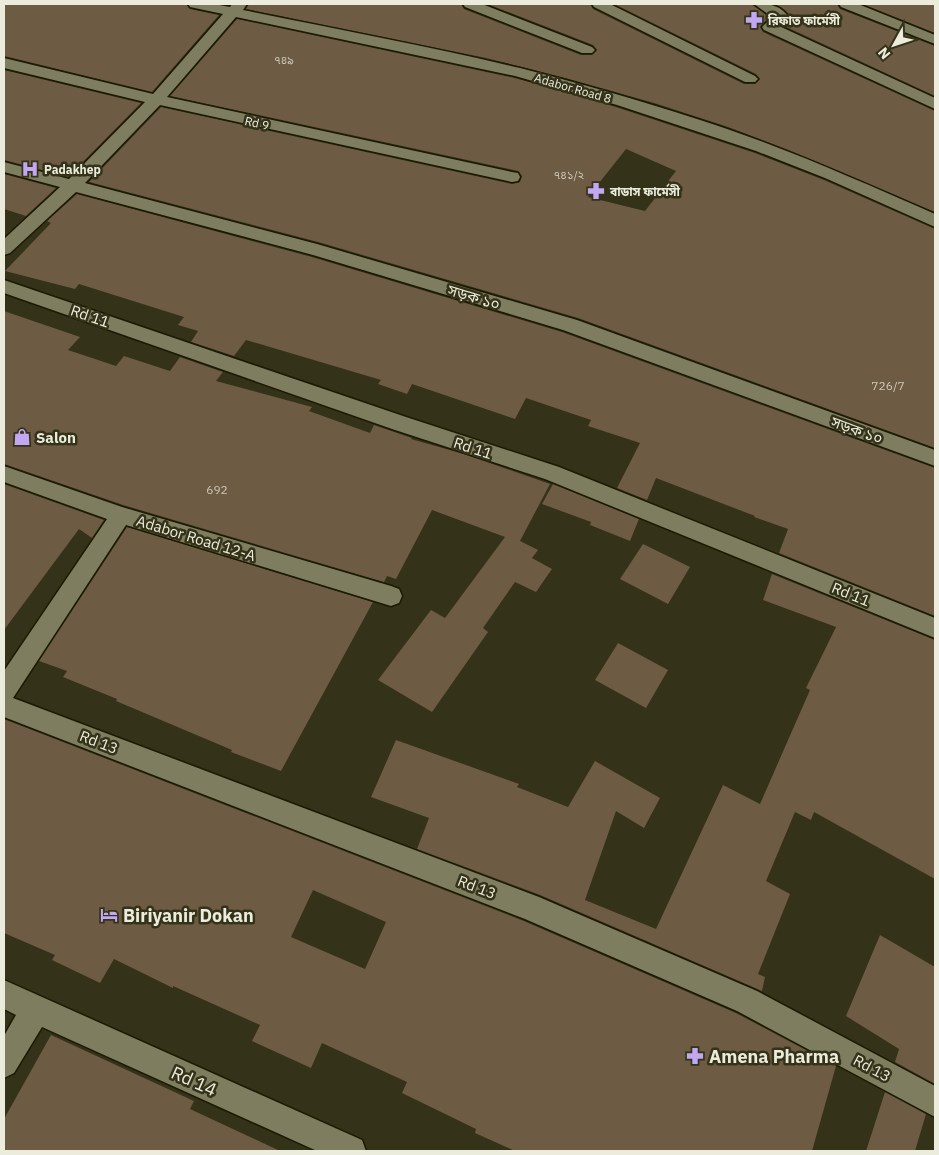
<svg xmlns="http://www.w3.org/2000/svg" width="939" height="1155" viewBox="0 0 939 1155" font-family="'IBM Plex Sans','Noto Sans Bengali',sans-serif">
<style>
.building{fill:#6d5b44;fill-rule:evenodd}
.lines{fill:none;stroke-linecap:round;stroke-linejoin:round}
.street-casing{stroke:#1b1a02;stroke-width:3}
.street{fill:#7e7d60;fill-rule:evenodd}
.labels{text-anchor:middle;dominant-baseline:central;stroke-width:5;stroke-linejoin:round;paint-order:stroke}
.far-number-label{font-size:11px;fill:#ccc8b6}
.far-poi-label{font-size:12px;font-weight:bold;fill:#ececdc;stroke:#343218;text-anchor:start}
.far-street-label{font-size:12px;fill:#ececdc;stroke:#343218}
.number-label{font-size:12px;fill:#ccc8b6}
.street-label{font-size:15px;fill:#ececdc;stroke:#343218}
.poi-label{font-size:15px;font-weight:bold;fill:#ececdc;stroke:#343218;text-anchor:start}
.near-poi-label{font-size:18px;font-weight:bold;fill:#ececdc;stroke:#343218;text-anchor:start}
.near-street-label{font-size:18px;fill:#ececdc;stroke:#343218}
</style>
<rect width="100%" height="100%" fill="#343218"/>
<path class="building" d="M 4,4 L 186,4 L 190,9 L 219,15 L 152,92 L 4,56 Z
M 249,4 L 461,4 L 464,9 L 581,55 L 592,55 L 597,50 L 593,45 L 487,4 L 590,4 L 593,9 L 744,84 L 755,84 L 760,79 L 756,74 L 614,4 L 752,4 L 769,17 L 760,27 L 763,32 L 935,111 L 935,212 L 788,150 L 728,127 L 654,103 L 565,78 L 486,58 L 246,9 Z
M 774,4 L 837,4 L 840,9 L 935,46 L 935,96 L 782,25 L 789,15 L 782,8 Z
M 862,4 L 935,4 L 935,33 Z
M 237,19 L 515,78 L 616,107 L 755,153 L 824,180 L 935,229 L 935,448 L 578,318 L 318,242 L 89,182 L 161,107 L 512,184 L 520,182 L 522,176 L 518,171 L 170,96 ZM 626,149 L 676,171 L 645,211 L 588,197 Z
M 4,70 L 141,103 L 68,177 L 4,160 Z
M 4,174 L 56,188 L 26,216 L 4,209 Z
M 77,194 L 312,257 L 562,332 L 935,468 L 935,616 L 779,553 L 788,529 L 754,517 L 755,516 L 656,478 L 647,500 L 617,488 L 640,443 L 588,426 L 591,420 L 526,398 L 515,419 L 412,384 L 407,394 L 378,384 L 381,380 L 246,340 L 234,356 L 191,342 L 198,331 L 178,325 L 184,317 L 79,284 L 75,289 L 5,271 L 51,223 L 47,221 Z
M 4,311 L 80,337 L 68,350 L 116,366 L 124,356 L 170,371 L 180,357 L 223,372 L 216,381 L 312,407 L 309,411 L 370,433 L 374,425 L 412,438 L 411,439 L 464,454 L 550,484 L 520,541 L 538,550 L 532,558 L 552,569 L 536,592 L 515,582 L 483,628 L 488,632 L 432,712 L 378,680 L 431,610 L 445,618 L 505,537 L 432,510 L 396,579 L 387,576 L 384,582 L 123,505 L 4,464 Z
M 4,484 L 104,520 L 92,538 L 79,529 L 4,630 Z
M 553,484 L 639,519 L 630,541 L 590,525 L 591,522 L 542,504 Z
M 127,527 L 373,602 L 281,771 L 231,752 L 232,750 L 116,701 L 117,699 L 63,677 L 67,671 L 39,661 Z
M 643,544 L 690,567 L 668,604 L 620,579 Z
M 772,574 L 935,640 L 935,879 L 814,812 L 811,820 L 795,812 L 766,881 L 790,894 L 758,974 L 765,977 L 762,991 L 540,895 L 417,849 L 429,818 L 371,797 L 396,740 L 519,784 L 517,787 L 568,807 L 595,761 L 660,798 L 644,828 L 616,811 L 585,900 L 656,929 L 723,785 L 760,804 L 810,690 L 806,688 L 836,627 L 763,600 Z
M 618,643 L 668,670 L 646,708 L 595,680 Z
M 4,719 L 524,921 L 736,1013 L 836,1066 L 812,1151 L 515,1151 L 475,1133 L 476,1129 L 402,1093 L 407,1082 L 322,1043 L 311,1068 L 252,1041 L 260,1025 L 173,986 L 173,988 L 114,959 L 100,983 L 52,960 L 55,955 L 4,933 ZM 313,890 L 386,922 L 365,969 L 291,937 Z
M 880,935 L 935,967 L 935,1084 L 895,1062 L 899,1049 L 846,1016 Z
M 51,1035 L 194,1101 L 190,1109 L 280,1151 L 4,1151 L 4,1119 Z
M 885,1092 L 926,1114 L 915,1151 L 866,1151 Z"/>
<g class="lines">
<g class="street-casing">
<path id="street" d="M 188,4 L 214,4 L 230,7 L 232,4 L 247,4 L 243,10 C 335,29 428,46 520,68 C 579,83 639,100 697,119 C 779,145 857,180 935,214 L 935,227 L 825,178 L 756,151 L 617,105 L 515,76 L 236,17 L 167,97 L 512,172 L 518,173 L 520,177 L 518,181 L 512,182 L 160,105 L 85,183 L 317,244 L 577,320 L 935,450 L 935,466 L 563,330 L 313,255 L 76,192 L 10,253 L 4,255 L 4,239 L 60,187 L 4,172 L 4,162 L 69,179 L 145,102 L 4,68 L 4,58 L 153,94 L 223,14 L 190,7 Z
M 463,4 L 482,4 L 592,47 L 595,50 L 592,53 L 582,53 L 465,7 Z
M 592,4 L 610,4 L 755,76 L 758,79 L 755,82 L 745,82 L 594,7 Z
M 754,4 C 767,3 780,5 788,16 L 779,26 L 935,98 L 935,109 L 764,30 L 762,27 L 772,17 Z
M 839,4 L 858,4 L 935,35 L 935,44 L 841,7 Z
M 4,280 L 406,417 L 559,467 L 935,618 L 935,638 L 545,479 L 392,429 L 4,293 Z
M 4,466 L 122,507 L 391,586 L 399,589 L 402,596 L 399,603 L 391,606 L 126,525 L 13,698 L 539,897 L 757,991 L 935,1086 L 935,1117 L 737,1011 L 525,919 L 4,717 L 4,671 L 107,519 L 4,482 Z
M 4,980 L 362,1140 L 366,1151 L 317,1151 L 42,1027 L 14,1073 L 4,1078 L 4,1036 L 16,1015 L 4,1009 Z"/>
</g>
<use href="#street" class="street"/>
</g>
<defs>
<g id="pharmacy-bare" transform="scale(1.35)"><path d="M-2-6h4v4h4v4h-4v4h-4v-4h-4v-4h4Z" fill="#c2a8f3" stroke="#343218" stroke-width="2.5" paint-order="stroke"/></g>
<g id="hospital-bare" transform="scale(1.35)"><path d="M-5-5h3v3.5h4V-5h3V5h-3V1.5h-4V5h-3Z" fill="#c2a8f3" stroke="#343218" stroke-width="2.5" paint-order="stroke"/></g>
<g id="shop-bare" transform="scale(1.35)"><path d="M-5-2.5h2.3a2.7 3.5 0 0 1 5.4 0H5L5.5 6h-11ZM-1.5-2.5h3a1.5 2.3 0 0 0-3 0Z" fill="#c2a8f3" stroke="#343218" stroke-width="2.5" paint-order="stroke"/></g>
<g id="hotel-bare" transform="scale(1.35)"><path d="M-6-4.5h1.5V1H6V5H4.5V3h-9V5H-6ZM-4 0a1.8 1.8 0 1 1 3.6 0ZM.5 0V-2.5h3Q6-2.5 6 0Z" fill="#c2a8f3" stroke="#343218" stroke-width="2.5" paint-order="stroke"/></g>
</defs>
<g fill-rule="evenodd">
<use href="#pharmacy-bare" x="754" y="20"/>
<use href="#hospital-bare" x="30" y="169"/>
<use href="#pharmacy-bare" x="596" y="191"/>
<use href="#shop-bare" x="22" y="437"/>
<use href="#hotel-bare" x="109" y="915"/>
<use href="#pharmacy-bare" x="695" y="1056"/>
</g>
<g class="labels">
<g class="far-number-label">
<text x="284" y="60">৭৪৯</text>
<text x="569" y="175">৭৪১/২</text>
</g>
<g class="far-poi-label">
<text x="768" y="20">রিফাত ফার্মেসী</text>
<text x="44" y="169">Padakhep</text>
<text x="610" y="191">বাডাস ফার্মেসী</text>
</g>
<g class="far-street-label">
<text transform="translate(573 88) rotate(16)">Adabor Road 8</text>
<text transform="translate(257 123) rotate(13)">Rd 9</text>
</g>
<g class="number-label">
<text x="888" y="385">726/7</text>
<text x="217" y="489">692</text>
</g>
<g class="street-label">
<text transform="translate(474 297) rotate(17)">সড়ক ১০</text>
<text transform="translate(90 316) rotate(19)">Rd 11</text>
<text transform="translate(857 430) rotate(20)">সড়ক ১০</text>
<text transform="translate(473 448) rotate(18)">Rd 11</text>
<text transform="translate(196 538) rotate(17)">Adabor Road 12-A</text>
<text transform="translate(851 594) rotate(22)">Rd 11</text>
<text transform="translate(99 742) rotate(21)">Rd 13</text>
<text transform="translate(477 887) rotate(21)">Rd 13</text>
<text transform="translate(872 1068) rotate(28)">Rd 13</text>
</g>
<g class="poi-label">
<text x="36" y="437">Salon</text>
</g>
<g class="near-poi-label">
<text x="123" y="915">Biriyanir Dokan</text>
<text x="709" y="1056">Amena Pharma</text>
</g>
<g class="near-street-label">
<text transform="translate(194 1081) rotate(24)">Rd 14</text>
</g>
</g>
<rect width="939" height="1155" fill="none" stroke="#ececdc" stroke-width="10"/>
<g transform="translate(894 45) rotate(230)" stroke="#343218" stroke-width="4" paint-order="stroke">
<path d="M0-4L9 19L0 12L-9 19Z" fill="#ececdc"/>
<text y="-8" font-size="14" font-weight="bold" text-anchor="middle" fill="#ececdc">N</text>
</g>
</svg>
